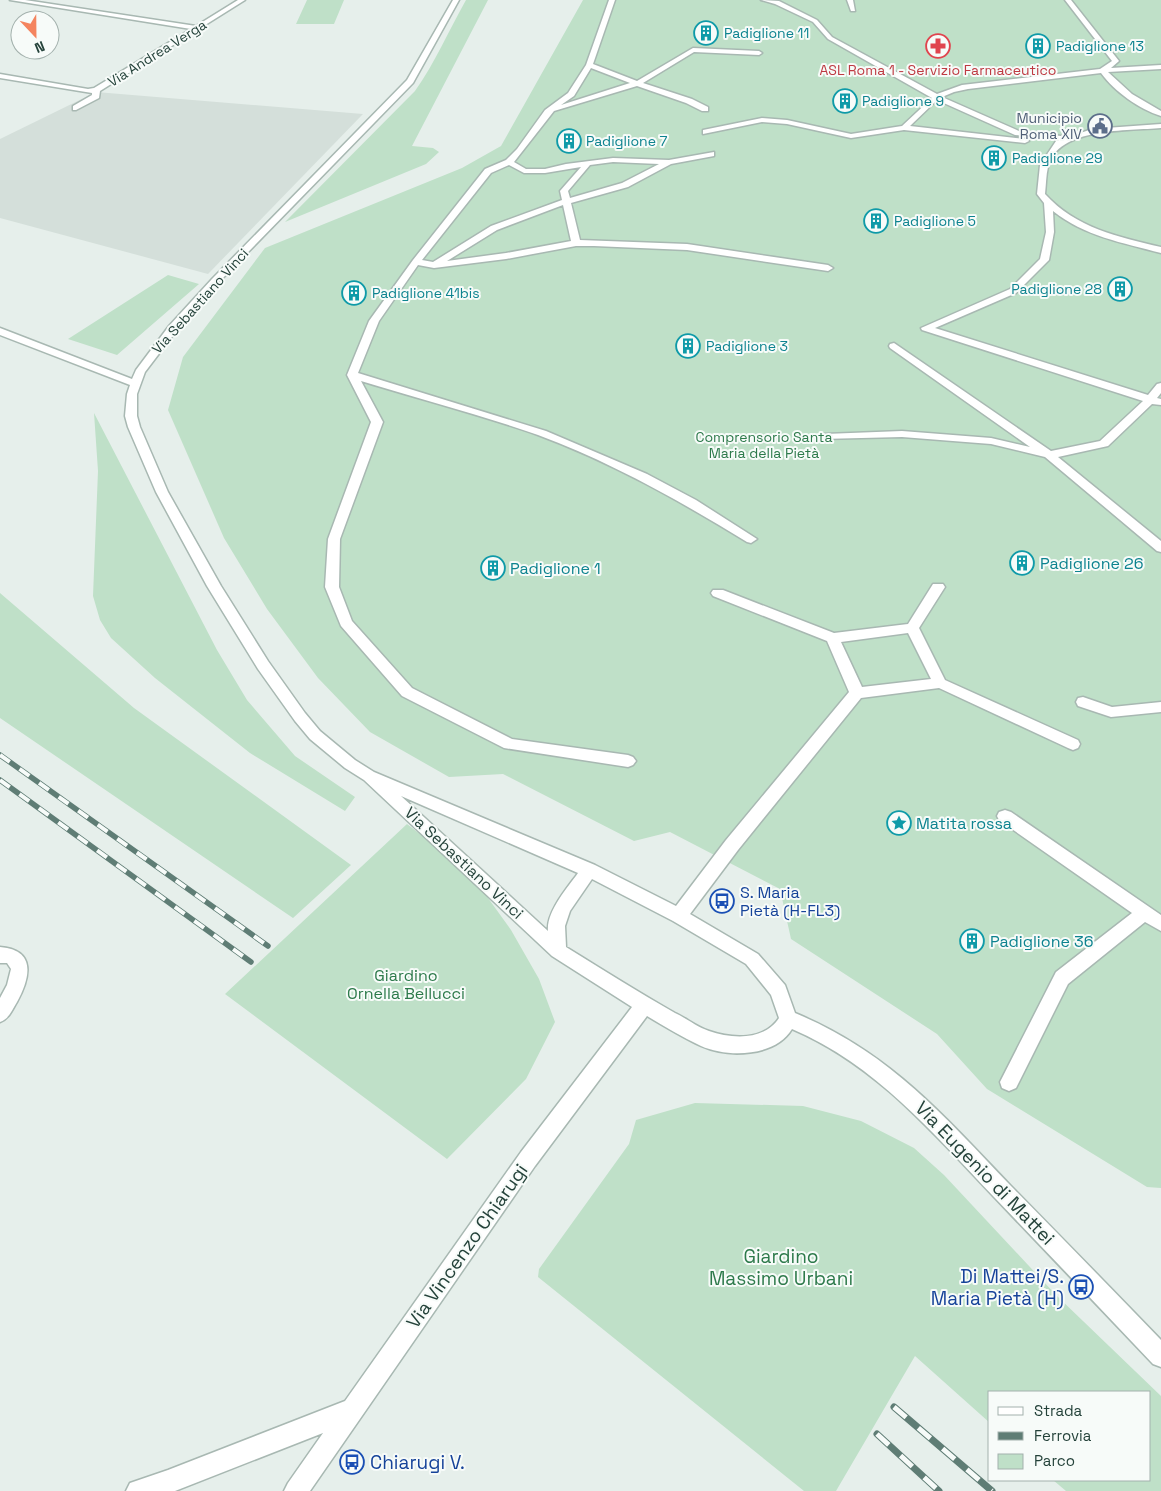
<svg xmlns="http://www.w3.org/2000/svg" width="1161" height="1491" viewBox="0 0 1161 1491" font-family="'Space Grotesk',sans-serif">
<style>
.built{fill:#d4dfda}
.green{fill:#bfe0c8}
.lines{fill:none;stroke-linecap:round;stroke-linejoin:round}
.minor-casing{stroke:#a8b8b2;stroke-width:3}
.minor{fill:#fff;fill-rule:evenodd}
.rail-far1-casing{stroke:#5f7d75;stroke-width:5.5}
.rail-casing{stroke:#5f7d75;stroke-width:7}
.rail-far1{stroke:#f7fbf9;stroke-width:4;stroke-dasharray:12;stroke-linecap:butt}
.rail{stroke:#f7fbf9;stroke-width:5;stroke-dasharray:16;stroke-linecap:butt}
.labels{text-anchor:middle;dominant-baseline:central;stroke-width:4;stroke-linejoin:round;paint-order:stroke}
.far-culture-label{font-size:14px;fill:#0d838f;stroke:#f7fbf9;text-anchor:start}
.far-street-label{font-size:14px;fill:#24423a;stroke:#f7fbf9}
.far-health-label{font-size:14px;fill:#be3a42;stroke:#f7fbf9}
.far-service-label{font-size:14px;fill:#4e5e75;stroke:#f7fbf9;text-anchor:end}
.far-park-label{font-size:14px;fill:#2d7a4b;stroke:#f7fbf9}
.culture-label{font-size:16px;fill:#0d838f;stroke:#f7fbf9;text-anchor:start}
.street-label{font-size:16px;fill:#24423a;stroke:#f7fbf9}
.transit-label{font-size:16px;fill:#164399;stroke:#f7fbf9;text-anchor:start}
.park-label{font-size:16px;fill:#2d7a4b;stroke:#f7fbf9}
.near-street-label{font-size:19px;fill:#24423a;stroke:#f7fbf9}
.near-park-label{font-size:19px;fill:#2d7a4b;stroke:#f7fbf9}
.near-transit-label{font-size:19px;fill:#164399;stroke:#f7fbf9;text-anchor:end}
</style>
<rect width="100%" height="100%" fill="#e6efeb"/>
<path class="built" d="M 96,92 L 363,114 L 208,274 L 0,218 L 0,139 Z"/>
<path class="green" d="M 307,0 L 344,0 L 334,24 L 296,24 Z
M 466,0 L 488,0 L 412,146 L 433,148 L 439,152 L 426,164 L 285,222 L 415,91 C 435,63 449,30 466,0 Z
M 583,0 L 1161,0 L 1161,1188 L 1147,1187 L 987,1089 L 937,1034 L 791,939 L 780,889 L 670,832 L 634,841 L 503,774 L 449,777 L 370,732 L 318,678 L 267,609 L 224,538 L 168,410 L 183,357 L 265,248 L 462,168 L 501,146 Z
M 168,275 L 199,284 L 117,355 L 68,339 Z
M 94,413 L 217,650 L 247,700 L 295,756 L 355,797 L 345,811 L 250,753 L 155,678 L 111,638 L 100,620 L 93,596 L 98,471 Z
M 0,593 L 134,708 L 351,865 L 293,918 L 0,718 Z
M 407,824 L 470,873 L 511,930 L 539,979 L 555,1022 L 526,1079 L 447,1159 L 225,994 Z
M 695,1103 L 803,1106 L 861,1121 L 914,1148 L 944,1175 L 1057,1296 L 1161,1396 L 1161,1491 L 1066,1491 L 1053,1480 L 1150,1480 L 1150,1392 L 990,1392 L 990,1423 L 915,1356 L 836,1491 L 804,1491 L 538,1277 L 539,1269 L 629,1144 L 636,1120 Z"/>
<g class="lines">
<g class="minor-casing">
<path id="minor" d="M 10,0 L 25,0 L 196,26 L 238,0 L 245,0 L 100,91 L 99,98 L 76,110 L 73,110 L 73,106 L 92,95 L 92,93 L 0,78 L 0,74 L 88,89 L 94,88 L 191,29 Z
M 453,0 L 459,0 L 413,83 L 218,283 L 177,330 L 145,372 L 137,394 L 137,416 L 140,427 L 168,492 L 221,586 L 268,661 L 305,713 L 320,731 L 355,760 L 374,772 L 595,865 L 676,906 L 726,840 L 849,692 L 827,641 L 713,596 L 711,593 L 713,590 L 723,590 L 834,633 L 908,624 L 933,584 L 943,584 L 945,587 L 919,628 L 945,680 L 1078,740 L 1080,744 L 1078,748 L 1073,750 L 1068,748 L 939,688 L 861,698 L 738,850 L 690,914 L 758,954 L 785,985 L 795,1013 C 889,1052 942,1114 1010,1185 C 1060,1236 1111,1288 1161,1340 L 1161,1367 L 1153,1364 C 1100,1308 1047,1252 994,1197 C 933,1133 875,1064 792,1029 C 775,1057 728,1058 701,1046 C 682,1037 664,1026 647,1016 L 535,1166 L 310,1491 L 284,1491 L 288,1483 L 323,1433 L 175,1491 L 126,1491 L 130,1483 L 168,1470 L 345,1401 L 521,1152 L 632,1007 L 552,956 L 364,780 L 345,768 L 310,739 L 295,721 L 258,669 L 207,586 L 156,492 L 128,427 L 125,416 L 127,394 L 130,385 L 0,335 L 0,328 L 132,379 L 136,370 L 169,326 L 212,279 L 407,80 ZM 908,633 L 931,679 L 862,687 L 841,642 ZM 401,796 L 578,873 C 568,887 546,912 548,931 ZM 592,879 L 673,921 L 746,964 L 771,995 L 779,1018 C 764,1041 732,1039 709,1031 C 697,1027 686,1018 675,1013 C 638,992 602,969 566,947 L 565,926 L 570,911 Z
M 609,0 L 615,0 L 593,64 L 637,81 L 693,48 L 759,51 L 762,53 L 759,55 L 694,52 L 643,83 L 692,99 L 708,107 L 708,111 L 702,111 L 686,103 L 637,86 L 554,111 L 514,162 L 526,169 L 545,169 L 566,164 L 613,158 L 669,160 L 714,152 L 714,156 L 671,164 L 628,187 L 571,203 L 580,240 L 687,244 L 828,265 L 833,268 L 828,271 L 687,250 L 594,246 L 576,246 L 506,259 L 434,268 L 418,265 L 379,321 L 358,373 L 546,431 L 647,474 L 696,500 L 757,539 L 751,543 L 747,542 C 680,501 611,462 538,435 C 481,415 419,399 361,381 L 383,422 L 340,539 L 339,587 L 352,621 L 412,688 L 512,739 L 628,755 L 633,757 L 636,761 L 633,765 L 628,767 L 504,748 L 402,696 L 341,626 L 325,587 L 328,539 L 371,422 L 347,375 L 369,321 L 413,260 L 485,169 L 506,160 L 517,149 L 545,110 L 568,93 L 586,65 ZM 591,68 L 630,83 L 561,105 L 574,96 ZM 613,162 L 659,164 L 622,183 L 570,198 L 568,191 L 590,165 ZM 509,165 L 524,173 L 545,173 L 581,167 L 560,191 L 562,200 L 491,226 L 433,262 L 422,260 L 491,173 ZM 563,205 L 571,241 L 506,253 L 447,261 L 497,230 Z
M 761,0 L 779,1 L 817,20 L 832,37 L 937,94 L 962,85 L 1100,69 L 1112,61 L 1065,0 L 1071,0 L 1119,61 L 1111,68 L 1161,65 L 1161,69 L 1108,72 L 1132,94 L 1161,111 L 1161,116 C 1139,109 1115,92 1101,73 L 968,89 L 954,92 L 942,97 L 1019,131 L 1069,137 L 1092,129 L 1161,124 L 1161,128 C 1129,131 1057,127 1048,167 C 1046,175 1046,185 1045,194 C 1076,228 1118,237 1161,247 L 1161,253 C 1123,243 1084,236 1053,211 L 1054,232 L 1049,260 L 1016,293 L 935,328 L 1148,395 L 1157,384 L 1161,383 L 1161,393 L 1157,398 L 1161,399 L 1161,405 L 1152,404 L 1108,446 L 1058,457 L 1161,541 L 1161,552 L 1157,551 L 1045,457 L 991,444 L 902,437 L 821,439 L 819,437 L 821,435 L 825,434 L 902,431 L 991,438 L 1030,447 L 890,348 L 889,346 L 890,344 L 894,343 L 1051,451 L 1100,441 L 1143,401 L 922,330 L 921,328 L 1010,289 L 1040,259 L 1046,232 L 1044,203 L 1037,194 L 1040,165 L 1056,141 L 1059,140 L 1015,135 L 937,100 L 910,126 L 1025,139 L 1029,141 L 1025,143 L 904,130 L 851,138 L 787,124 L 762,122 L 703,134 L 703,130 L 762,118 L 787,120 L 851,134 L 902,126 L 932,98 L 828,39 L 813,22 L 775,4 Z
M 847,0 L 853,0 L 855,11 L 851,11 Z
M 1083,697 L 1112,707 L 1161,702 L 1161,712 L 1111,717 L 1078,706 L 1076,702 L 1078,698 Z
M 1005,810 L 1011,812 L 1161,915 L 1161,931 L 1145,922 L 1068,984 L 1016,1088 L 1009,1091 L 1002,1088 L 1000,1082 L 1056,972 L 1132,913 L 999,820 L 997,816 L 999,812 Z
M 0,947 C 37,950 30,978 17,1002 C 12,1010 9,1019 0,1022 L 0,998 L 7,985 L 11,969 L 7,963 L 0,963 Z"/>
</g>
<use href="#minor" class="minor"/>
<g class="rail-far1-casing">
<path id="rail-far1" d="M 0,755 L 268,946
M 0,780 L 251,962"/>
</g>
<g class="rail-casing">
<path id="rail" d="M 894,1407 L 992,1491
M 877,1434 L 939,1491"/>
</g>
<use href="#rail-far1" class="rail-far1"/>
<use href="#rail" class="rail"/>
</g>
<defs>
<g id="building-ring" transform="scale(1.25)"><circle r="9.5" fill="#f7fbf9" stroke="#0f9aa8" stroke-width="1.5"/><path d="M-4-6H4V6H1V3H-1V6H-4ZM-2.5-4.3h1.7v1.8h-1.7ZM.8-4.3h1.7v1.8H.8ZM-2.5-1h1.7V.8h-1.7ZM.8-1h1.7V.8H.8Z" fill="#0f9aa8"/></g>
<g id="pharmacy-ring" transform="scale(1.25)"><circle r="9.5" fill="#f7fbf9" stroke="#e0444e" stroke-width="1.5"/><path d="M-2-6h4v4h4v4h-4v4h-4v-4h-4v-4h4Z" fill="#e0444e"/></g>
<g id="civic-ring" transform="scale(1.25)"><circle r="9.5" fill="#f7fbf9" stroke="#5c6f8a" stroke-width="1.5"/><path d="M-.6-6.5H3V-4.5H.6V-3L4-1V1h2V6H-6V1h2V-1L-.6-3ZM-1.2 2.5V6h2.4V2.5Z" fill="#5c6f8a"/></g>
<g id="sight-ring" transform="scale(1.25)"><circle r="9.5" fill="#f7fbf9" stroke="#0f9aa8" stroke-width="1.5"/><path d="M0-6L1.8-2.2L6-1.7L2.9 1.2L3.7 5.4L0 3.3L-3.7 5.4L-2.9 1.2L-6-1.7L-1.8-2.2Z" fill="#0f9aa8"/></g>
<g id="bus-ring" transform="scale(1.25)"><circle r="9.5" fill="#f7fbf9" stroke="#1a4fb4" stroke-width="1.5"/><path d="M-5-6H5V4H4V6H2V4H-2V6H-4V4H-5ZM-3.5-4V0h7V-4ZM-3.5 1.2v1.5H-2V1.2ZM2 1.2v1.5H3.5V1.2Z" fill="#1a4fb4"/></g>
</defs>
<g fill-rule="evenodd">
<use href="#building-ring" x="706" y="33"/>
<use href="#pharmacy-ring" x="938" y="46"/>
<use href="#building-ring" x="1038" y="46"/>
<use href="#building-ring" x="845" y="101"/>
<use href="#civic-ring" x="1100" y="126"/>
<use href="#building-ring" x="569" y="141"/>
<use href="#building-ring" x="994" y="158"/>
<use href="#building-ring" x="876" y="221"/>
<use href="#building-ring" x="1120" y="289"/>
<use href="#building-ring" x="354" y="293"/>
<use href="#building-ring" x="688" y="346"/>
<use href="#building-ring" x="1022" y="563"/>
<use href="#building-ring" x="493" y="568"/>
<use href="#sight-ring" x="899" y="823"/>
<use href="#bus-ring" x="722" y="901"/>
<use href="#building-ring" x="972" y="941"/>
<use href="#bus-ring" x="1081" y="1287"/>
<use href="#bus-ring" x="352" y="1462"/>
</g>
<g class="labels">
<g class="far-culture-label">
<text x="724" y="33">Padiglione 11</text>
<text x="1056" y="46">Padiglione 13</text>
<text x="862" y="101">Padiglione 9</text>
<text x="586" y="141">Padiglione 7</text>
<text x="1012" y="158">Padiglione 29</text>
<text x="894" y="221">Padiglione 5</text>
<text x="1102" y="289" text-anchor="end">Padiglione 28</text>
<text x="372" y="293">Padiglione 41bis</text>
<text x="706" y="346">Padiglione 3</text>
</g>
<g class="far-street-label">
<text transform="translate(157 53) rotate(-32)">Via Andrea Verga</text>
<text transform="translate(200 301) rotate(-48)">Via Sebastiano Vinci</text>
</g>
<g class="far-health-label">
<text x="938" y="70">ASL Roma 1 - Servizio Farmaceutico</text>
</g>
<g class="far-service-label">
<text x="1082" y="118">Municipio<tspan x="1082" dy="16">Roma XIV</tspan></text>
</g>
<g class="far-park-label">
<text x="764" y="437">Comprensorio Santa<tspan x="764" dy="16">Maria della Pietà</tspan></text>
</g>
<g class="culture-label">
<text x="1040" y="563">Padiglione 26</text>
<text x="510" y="568">Padiglione 1</text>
<text x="916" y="823">Matita rossa</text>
<text x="990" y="941">Padiglione 36</text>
</g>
<g class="street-label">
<text transform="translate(464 863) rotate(43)">Via Sebastiano Vinci</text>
</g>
<g class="transit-label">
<text x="740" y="892">S. Maria<tspan x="740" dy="18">Pietà (H-FL3)</tspan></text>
</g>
<g class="park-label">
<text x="406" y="975">Giardino<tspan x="406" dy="18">Ornella Bellucci</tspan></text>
</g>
<g class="near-street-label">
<text transform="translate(985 1173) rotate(46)">Via Eugenio di Mattei</text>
<text transform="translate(467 1246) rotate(-55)">Via Vincenzo Chiarugi</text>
</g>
<g class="near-park-label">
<text x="781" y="1256">Giardino<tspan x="781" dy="22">Massimo Urbani</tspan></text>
</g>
<g class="near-transit-label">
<text x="1064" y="1276">Di Mattei/S.<tspan x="1064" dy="22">Maria Pietà (H)</tspan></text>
<text x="370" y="1462" text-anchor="start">Chiarugi V.</text>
</g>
</g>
<rect x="988" y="1391" width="162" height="90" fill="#f7fbf9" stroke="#a3b1ad"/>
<rect x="998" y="1407" width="25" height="8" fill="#ffffff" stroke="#a3b1ad"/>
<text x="1034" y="1416" font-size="15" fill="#24423a">Strada</text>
<rect x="998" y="1432" width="25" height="8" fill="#5f7d75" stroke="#a3b1ad"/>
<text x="1034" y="1441" font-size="15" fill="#24423a">Ferrovia</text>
<rect x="998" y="1454" width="25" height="15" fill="#bfe0c8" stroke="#a3b1ad"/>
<text x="1034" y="1466" font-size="15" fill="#24423a">Parco</text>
<g transform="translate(35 35) rotate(158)"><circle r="24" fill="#f7fbf9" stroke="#a3b1ad"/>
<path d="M0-4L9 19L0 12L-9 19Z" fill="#f4845f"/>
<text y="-8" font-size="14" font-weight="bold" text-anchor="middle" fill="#24423a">N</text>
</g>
</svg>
